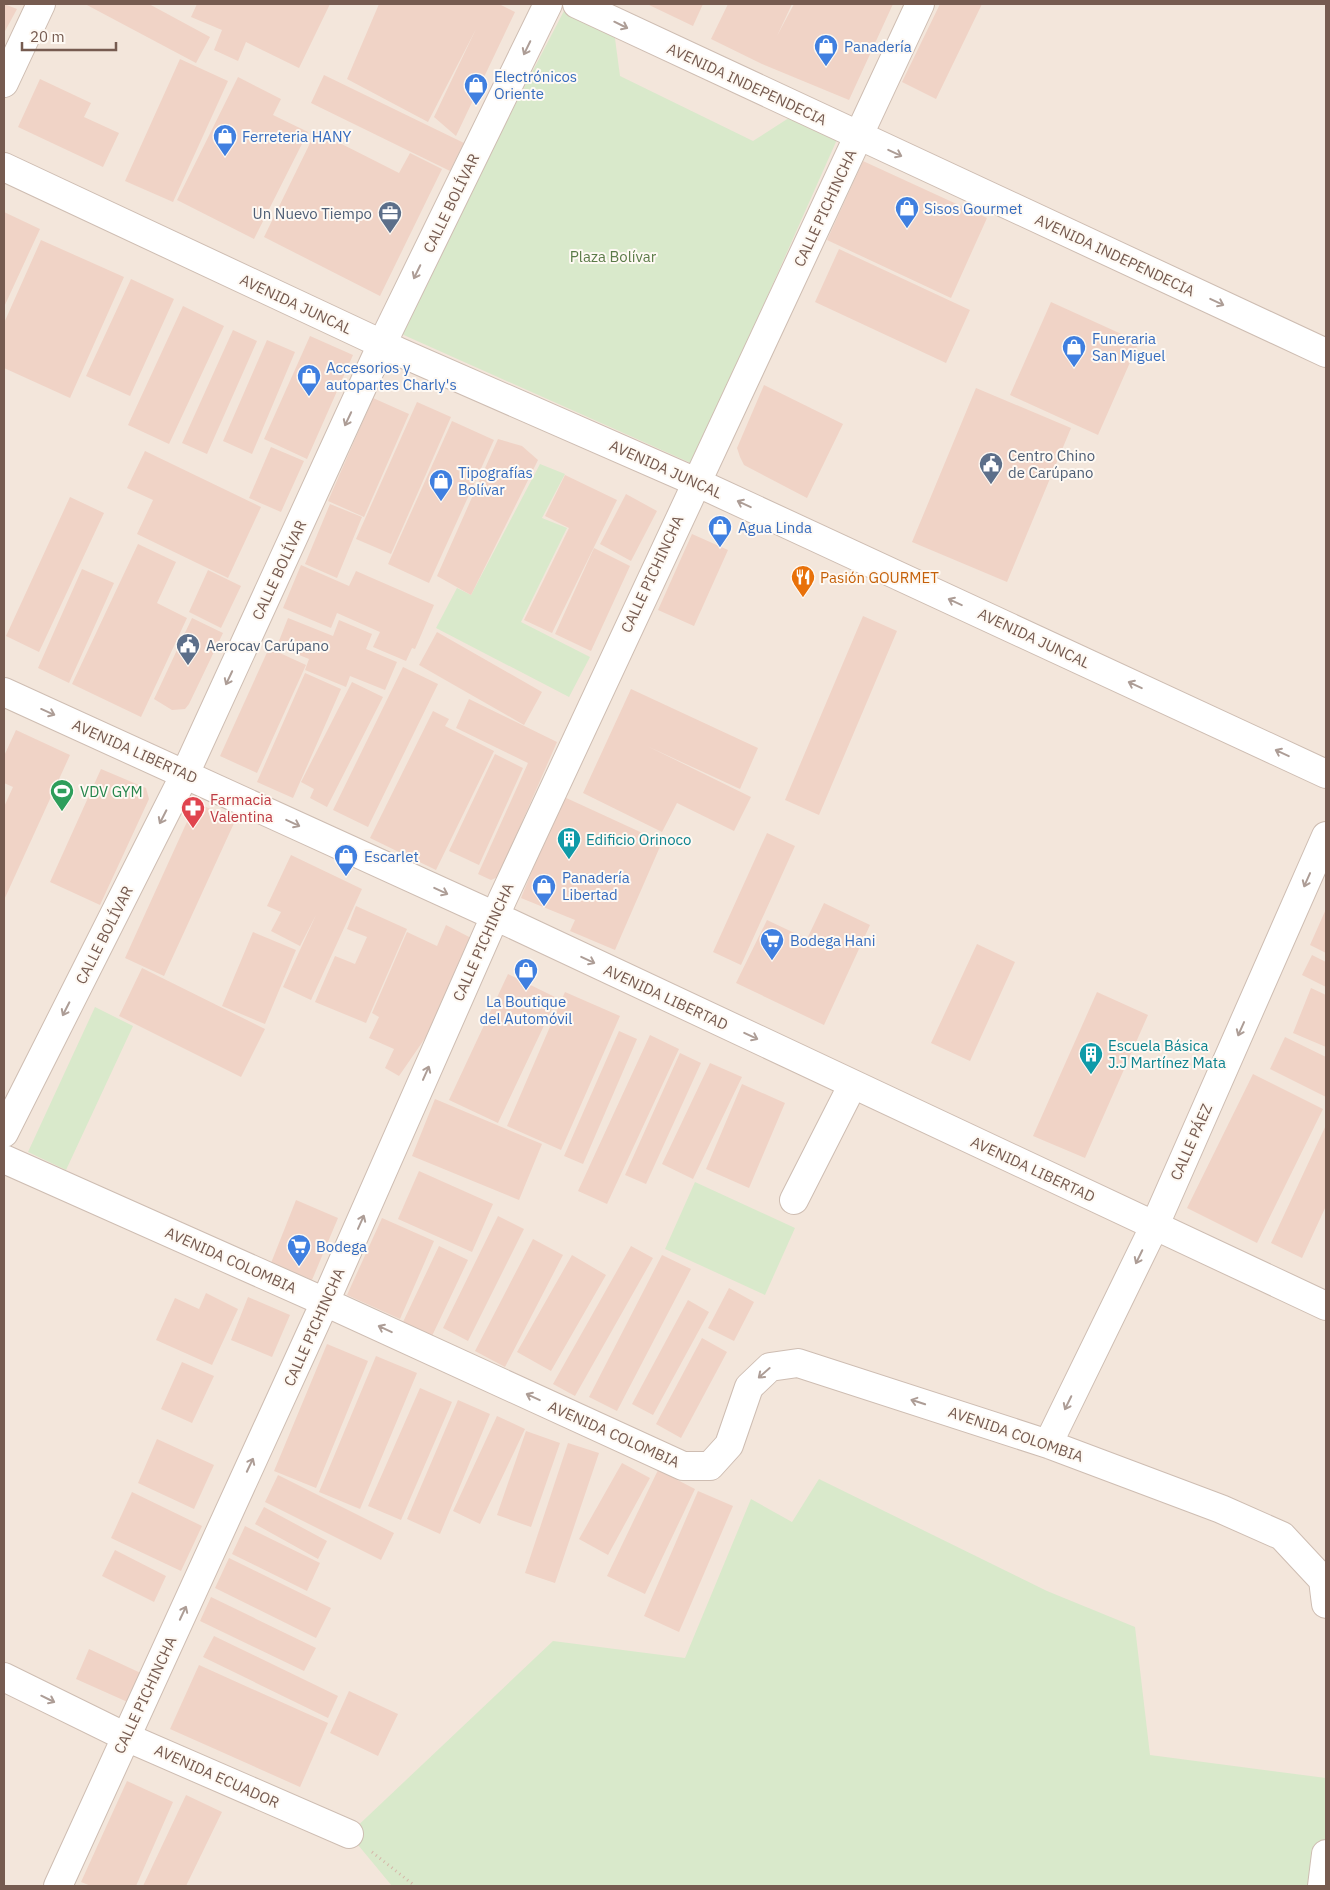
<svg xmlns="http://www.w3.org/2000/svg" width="1330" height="1890" viewBox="0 0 1330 1890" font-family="'IBM Plex Sans',sans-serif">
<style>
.residential{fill:#f3e6db}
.green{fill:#d9e9cb}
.building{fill:#f0d3c6}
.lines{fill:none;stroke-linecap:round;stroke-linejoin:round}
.minor-casing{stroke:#cebdb2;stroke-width:30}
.path{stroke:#d5b6a8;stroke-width:3;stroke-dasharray:1 4;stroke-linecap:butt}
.minor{stroke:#fff;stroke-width:28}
.oneway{stroke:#ad9d96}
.labels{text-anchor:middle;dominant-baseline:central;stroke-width:4;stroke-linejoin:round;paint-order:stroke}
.shop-label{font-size:15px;fill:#366cbe;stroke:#fef9f3;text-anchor:start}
.street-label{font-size:15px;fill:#765b50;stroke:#fef9f3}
.service-label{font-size:15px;fill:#4e5e75;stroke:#fef9f3;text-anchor:start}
.park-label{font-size:15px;fill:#5b7b48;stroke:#fef9f3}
.food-label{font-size:15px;fill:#c56008;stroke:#fef9f3;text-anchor:start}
.leisure-label{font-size:15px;fill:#27864d;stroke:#fef9f3;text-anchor:start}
.health-label{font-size:15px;fill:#be3a42;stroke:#fef9f3;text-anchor:start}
.culture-label{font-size:15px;fill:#0d838f;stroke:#fef9f3;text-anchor:start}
</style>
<rect width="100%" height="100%" fill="#fcf5ed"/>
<path class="residential" d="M 4,4 L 1326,4 L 1326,1886 L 4,1886 Z"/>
<path class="green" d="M 566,7 L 614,31 L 620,76 L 753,141 L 795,114 L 839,135 L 693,464 L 397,332 Z
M 540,464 L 565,474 L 542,518 L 567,528 L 521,622 L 590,657 L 569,697 L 436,628 L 457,588 L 471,595 Z
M 95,1007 L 133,1026 L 66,1170 L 28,1152 Z
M 695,1182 L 795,1228 L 765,1295 L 665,1249 Z
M 819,1479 L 1047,1591 L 1135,1627 L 1150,1755 L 1326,1778 L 1326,1847 L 1320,1886 L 392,1886 L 349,1834 L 553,1641 L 685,1658 L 751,1499 L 792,1522 Z"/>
<path class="building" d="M 4,4 L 17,9 L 4,33 Z
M 85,4 L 149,4 L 210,37 L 196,63 Z
M 197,4 L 330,4 L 299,68 L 246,42 L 238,61 L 214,50 L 222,30 L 191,17 Z
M 379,4 L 499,4 L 515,12 L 456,136 L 434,117 L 476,29 L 428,122 L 347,79 Z
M 647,4 L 703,4 L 693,26 Z
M 728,4 L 792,4 L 777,36 L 794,4 L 893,4 L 849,100 L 762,64 L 711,39 Z
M 940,4 L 982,4 L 936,99 L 902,82 Z
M 180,59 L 228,81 L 173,202 L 125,181 Z
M 324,75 L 464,143 L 450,171 L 311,103 Z
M 238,77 L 281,99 L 273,115 L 308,132 L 254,239 L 177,200 Z
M 40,79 L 91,103 L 84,117 L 119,133 L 103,167 L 18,127 Z
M 316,131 L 399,173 L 410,153 L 442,169 L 380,296 L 264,237 Z
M 863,161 L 987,218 L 951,298 L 827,240 Z
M 4,212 L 40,229 L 4,307 Z
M 41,240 L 124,277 L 70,398 L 4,368 L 4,323 Z
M 839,249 L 970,310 L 946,363 L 815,302 Z
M 131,279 L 174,299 L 130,396 L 86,376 Z
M 1051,302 L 1139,342 L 1098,435 L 1010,395 Z
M 183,306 L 224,326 L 169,444 L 128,425 Z
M 233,330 L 257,341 L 207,454 L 182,443 Z
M 310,336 L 353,355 L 307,459 L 264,439 Z
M 267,340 L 295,352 L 252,454 L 223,441 Z
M 764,385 L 843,424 L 807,498 L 744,465 L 740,457 L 737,448 Z
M 976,388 L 1071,428 L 1007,582 L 912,542 Z
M 373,398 L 409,414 L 364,517 L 328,501 Z
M 417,402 L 451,417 L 391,554 L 356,539 Z
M 452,421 L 494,440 L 429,583 L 388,564 Z
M 498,439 L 522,446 L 538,460 L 471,595 L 437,576 Z
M 271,447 L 304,461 L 281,512 L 249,498 Z
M 145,451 L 261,507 L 228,578 L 137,534 L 153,500 L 127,488 Z
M 565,475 L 617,500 L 552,633 L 524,620 L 569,528 L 545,516 Z
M 626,494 L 657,511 L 631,561 L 600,544 Z
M 70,497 L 104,513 L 39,652 L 6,636 Z
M 330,504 L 362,517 L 337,578 L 305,564 Z
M 692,534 L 728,550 L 694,626 L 658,610 Z
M 138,544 L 176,562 L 157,603 L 187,618 L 141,717 L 72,684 Z
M 594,548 L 630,566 L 591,651 L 555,634 Z
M 301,565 L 349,586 L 356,571 L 434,605 L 415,649 L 412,648 L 406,661 L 373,647 L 380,632 L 337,613 L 331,628 L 283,608 Z
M 82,569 L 114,583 L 69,683 L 38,668 Z
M 208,570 L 241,586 L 221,628 L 189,612 Z
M 863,616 L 897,631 L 819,815 L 785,800 Z
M 192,618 L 223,633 L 189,704 L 185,709 L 172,710 L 154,699 Z
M 288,618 L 333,636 L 339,620 L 372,634 L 366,649 L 397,662 L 385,690 L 350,676 L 346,687 L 305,670 L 309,659 L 277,646 Z
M 437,632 L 542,692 L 524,725 L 419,665 Z
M 269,648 L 306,665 L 257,773 L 220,756 Z
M 403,667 L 438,684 L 368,827 L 333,810 Z
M 305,673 L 341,689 L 293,798 L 257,782 Z
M 352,682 L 383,697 L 327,807 L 310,798 L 314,789 L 301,782 Z
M 631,689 L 758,748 L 740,789 L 647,746 L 751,797 L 734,831 L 677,803 L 662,832 L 583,793 Z
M 469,699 L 557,742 L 498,877 L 491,880 L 478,874 L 528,763 L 456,728 Z
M 433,711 L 449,719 L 445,726 L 494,751 L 436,870 L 370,838 Z
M 16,730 L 70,755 L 4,900 L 4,807 L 13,787 L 4,783 L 4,756 Z
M 495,754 L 523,768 L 479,865 L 449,851 Z
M 101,769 L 146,788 L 149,799 L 100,905 L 50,882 Z
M 562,796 L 662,842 L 615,950 L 570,931 L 575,920 L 521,898 Z
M 196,802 L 235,821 L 164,976 L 125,958 Z
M 767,833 L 795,846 L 741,965 L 713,952 Z
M 291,855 L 362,889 L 311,1000 L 283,987 L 316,915 L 300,946 L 271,931 L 281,912 L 267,906 Z
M 824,903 L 870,925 L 824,1025 L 736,983 L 767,920 L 807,939 Z
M 356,906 L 407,929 L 366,1023 L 315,1002 L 335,956 L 355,964 L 367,937 L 347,929 Z
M 1326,909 L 1326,953 L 1310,945 Z
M 446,925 L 475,940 L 441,1015 L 399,1076 L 385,1068 L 394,1049 L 369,1038 L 379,1017 L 372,1013 L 407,932 L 437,946 Z
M 253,932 L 296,950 L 265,1024 L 222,1006 Z
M 977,944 L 1015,962 L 970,1061 L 931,1043 Z
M 1312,955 L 1326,962 L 1326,987 L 1302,975 Z
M 142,968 L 265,1029 L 241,1077 L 119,1016 Z
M 508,974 L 557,998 L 498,1123 L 449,1100 Z
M 1311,988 L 1326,995 L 1326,1047 L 1293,1033 Z
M 565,992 L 620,1016 L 561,1150 L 507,1126 Z
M 1097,992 L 1148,1015 L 1085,1158 L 1033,1136 Z
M 619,1031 L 637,1039 L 583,1164 L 564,1156 Z
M 650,1035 L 679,1049 L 607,1204 L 578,1191 Z
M 1285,1037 L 1326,1057 L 1326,1097 L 1270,1069 Z
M 680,1053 L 701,1063 L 646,1184 L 625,1175 Z
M 710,1063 L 742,1077 L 693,1179 L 662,1164 Z
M 1253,1074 L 1323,1109 L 1257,1243 L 1187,1208 Z
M 742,1084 L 785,1103 L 749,1188 L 706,1169 Z
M 435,1099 L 542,1144 L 519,1200 L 412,1156 Z
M 1326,1125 L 1326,1206 L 1302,1258 L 1271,1243 Z
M 419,1171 L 493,1204 L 472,1252 L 398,1219 Z
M 296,1200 L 338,1218 L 312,1280 L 271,1263 Z
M 498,1216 L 524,1229 L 468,1341 L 443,1328 Z
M 382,1218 L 434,1241 L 400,1319 L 347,1295 Z
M 533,1239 L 563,1255 L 505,1367 L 475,1351 Z
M 439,1246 L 468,1260 L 432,1336 L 403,1322 Z
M 631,1246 L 653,1258 L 575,1396 L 553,1384 Z
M 572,1255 L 606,1275 L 551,1371 L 517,1352 Z
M 662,1255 L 691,1269 L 617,1411 L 589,1397 Z
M 729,1288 L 754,1302 L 734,1341 L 708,1328 Z
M 206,1293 L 238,1309 L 212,1365 L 156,1340 L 175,1298 L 199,1309 Z
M 248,1297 L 290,1315 L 272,1357 L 231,1340 Z
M 688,1300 L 709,1312 L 653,1415 L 632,1404 Z
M 702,1338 L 727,1352 L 681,1438 L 656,1424 Z
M 327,1344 L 368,1361 L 316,1488 L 274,1471 Z
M 376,1356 L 417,1373 L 360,1509 L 319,1492 Z
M 182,1362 L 214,1376 L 192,1423 L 161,1409 Z
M 420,1388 L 452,1402 L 401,1520 L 368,1506 Z
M 458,1400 L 490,1414 L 440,1534 L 407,1519 Z
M 497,1416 L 525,1429 L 480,1524 L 453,1511 Z
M 526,1431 L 560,1443 L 531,1527 L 497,1515 Z
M 157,1439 L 214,1465 L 194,1509 L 138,1483 Z
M 568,1443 L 599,1453 L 555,1583 L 525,1573 Z
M 622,1463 L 650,1478 L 608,1555 L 579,1539 Z
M 658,1470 L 695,1489 L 645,1594 L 607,1576 Z
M 278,1475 L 394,1533 L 381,1560 L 265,1502 Z
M 698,1491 L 733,1506 L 679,1632 L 644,1616 Z
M 132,1492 L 202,1526 L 181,1571 L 111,1538 Z
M 264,1507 L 327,1541 L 318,1559 L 255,1524 Z
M 245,1526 L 320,1563 L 307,1591 L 232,1554 Z
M 115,1550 L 166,1576 L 154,1602 L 102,1576 Z
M 229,1558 L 331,1608 L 316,1638 L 215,1588 Z
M 211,1597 L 316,1648 L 304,1671 L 200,1621 Z
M 214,1636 L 338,1696 L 328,1718 L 203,1657 Z
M 89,1649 L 145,1675 L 132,1704 L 76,1679 Z
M 199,1665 L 328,1723 L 300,1787 L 170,1729 Z
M 349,1691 L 398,1714 L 378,1756 L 330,1733 Z
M 127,1781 L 173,1802 L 136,1886 L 91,1886 L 81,1882 Z
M 186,1795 L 222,1812 L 186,1886 L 143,1886 Z"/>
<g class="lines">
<g class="minor-casing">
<path id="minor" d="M 577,4 L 1326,353
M 4,83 L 41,4
M 4,167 L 397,351 L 696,482 L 1326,774
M 4,692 L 495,916 L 1326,1306
M 4,1133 L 185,774 L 382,344 L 548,4
M 4,1159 L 325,1302 L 683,1466 L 710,1466 L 729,1445 L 749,1387 L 770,1367 L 798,1363 L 1048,1444 L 1221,1509 L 1282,1536 L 1323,1580 L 1326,1604
M 794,1200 L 853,1084
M 1048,1444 L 1154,1227 L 1326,836
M 4,1677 L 126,1737 L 349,1834
M 58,1886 L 325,1302 L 503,898 L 920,4
M 1322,1886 L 1326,1854"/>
</g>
<path class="path" d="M 372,1852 L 415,1886"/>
<use href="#minor" class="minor"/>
</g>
<defs><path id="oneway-shaft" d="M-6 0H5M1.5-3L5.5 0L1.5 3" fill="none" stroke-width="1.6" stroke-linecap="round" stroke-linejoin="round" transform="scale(1.25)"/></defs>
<g class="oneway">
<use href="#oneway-shaft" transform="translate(621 25) rotate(26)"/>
<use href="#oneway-shaft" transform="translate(527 48) rotate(116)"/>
<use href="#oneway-shaft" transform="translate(895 153) rotate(25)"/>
<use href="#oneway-shaft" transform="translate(417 272) rotate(116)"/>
<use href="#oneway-shaft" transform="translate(1217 302) rotate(25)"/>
<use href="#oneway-shaft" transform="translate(348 419) rotate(115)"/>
<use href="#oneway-shaft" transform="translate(744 504) rotate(-155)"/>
<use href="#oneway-shaft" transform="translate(955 602) rotate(-155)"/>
<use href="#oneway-shaft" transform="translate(229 678) rotate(115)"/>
<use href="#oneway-shaft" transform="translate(1135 685) rotate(-155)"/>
<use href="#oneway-shaft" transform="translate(48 712) rotate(24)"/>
<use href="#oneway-shaft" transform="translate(1282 753) rotate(-155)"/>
<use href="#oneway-shaft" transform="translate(163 817) rotate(117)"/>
<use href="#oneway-shaft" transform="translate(293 823) rotate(25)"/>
<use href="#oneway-shaft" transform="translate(1307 880) rotate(114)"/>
<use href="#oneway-shaft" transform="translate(441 891) rotate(25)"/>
<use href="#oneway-shaft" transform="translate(588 960) rotate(25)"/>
<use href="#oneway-shaft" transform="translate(66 1009) rotate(117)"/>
<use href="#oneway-shaft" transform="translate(1241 1029) rotate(114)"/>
<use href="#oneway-shaft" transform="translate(751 1036) rotate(25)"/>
<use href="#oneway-shaft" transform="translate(426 1073) rotate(-66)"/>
<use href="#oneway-shaft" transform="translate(361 1222) rotate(-66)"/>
<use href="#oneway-shaft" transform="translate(1139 1257) rotate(116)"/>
<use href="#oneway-shaft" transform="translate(385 1329) rotate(-155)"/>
<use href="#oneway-shaft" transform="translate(764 1373) rotate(139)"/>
<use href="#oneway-shaft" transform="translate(533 1397) rotate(-155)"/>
<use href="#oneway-shaft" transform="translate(918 1402) rotate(-162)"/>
<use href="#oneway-shaft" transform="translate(1068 1403) rotate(116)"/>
<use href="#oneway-shaft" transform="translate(250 1465) rotate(-65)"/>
<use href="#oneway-shaft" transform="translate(183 1613) rotate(-65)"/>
<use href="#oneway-shaft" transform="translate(48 1699) rotate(26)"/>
</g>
<defs>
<g id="shop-pin" transform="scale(1.25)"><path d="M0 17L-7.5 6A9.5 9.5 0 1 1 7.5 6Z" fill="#3f7fe0" stroke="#fef9f3"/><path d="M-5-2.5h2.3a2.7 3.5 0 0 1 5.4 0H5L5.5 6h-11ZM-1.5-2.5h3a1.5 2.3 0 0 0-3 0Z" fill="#fff"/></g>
<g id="office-pin" transform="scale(1.25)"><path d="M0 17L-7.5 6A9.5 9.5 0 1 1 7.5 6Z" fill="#5c6f8a" stroke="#fef9f3"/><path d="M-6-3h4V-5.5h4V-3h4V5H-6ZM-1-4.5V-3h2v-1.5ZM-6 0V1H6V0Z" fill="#fff"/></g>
<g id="civic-pin" transform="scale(1.25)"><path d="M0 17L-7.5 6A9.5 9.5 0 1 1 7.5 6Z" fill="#5c6f8a" stroke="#fef9f3"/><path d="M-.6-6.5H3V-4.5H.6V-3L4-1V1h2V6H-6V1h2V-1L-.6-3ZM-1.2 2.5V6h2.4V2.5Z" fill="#fff"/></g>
<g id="restaurant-pin" transform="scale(1.25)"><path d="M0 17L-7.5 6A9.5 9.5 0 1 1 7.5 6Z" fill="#e8710a" stroke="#fef9f3"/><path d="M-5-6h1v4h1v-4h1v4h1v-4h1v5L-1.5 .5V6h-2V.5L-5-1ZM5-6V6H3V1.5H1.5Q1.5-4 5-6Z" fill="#fff"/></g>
<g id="stadium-pin" transform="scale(1.25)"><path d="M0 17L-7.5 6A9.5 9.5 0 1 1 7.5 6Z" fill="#2e9e5b" stroke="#fef9f3"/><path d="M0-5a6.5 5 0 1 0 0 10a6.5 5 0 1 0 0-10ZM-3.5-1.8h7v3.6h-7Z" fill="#fff"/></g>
<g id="pharmacy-pin" transform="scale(1.25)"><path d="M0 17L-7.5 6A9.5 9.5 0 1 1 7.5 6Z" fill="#e0444e" stroke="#fef9f3"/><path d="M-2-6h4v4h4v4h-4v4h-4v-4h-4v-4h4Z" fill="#fff"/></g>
<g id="building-pin" transform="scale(1.25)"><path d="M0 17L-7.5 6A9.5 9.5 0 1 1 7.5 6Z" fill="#0f9aa8" stroke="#fef9f3"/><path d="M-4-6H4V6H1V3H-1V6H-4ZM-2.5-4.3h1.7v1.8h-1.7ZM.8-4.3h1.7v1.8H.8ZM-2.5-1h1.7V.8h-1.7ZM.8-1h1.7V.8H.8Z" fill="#fff"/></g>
<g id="supermarket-pin" transform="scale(1.25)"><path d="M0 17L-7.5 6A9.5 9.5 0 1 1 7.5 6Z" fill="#3f7fe0" stroke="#fef9f3"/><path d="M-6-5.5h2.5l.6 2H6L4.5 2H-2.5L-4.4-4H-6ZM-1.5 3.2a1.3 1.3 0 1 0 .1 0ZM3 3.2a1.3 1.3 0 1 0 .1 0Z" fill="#fff"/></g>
</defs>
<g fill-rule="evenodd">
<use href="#shop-pin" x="826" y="46"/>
<use href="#shop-pin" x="476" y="85"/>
<use href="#shop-pin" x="225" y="136"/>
<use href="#shop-pin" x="907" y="208"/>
<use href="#office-pin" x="390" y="213"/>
<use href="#shop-pin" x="1074" y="347"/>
<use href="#shop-pin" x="309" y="376"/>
<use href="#civic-pin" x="991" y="464"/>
<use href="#shop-pin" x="441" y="481"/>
<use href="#shop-pin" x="720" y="527"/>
<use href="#restaurant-pin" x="803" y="577"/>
<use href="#civic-pin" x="188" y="645"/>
<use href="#stadium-pin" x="62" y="791"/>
<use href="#pharmacy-pin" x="193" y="808"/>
<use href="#building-pin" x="569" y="839"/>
<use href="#shop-pin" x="346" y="856"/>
<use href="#shop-pin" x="544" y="886"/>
<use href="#supermarket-pin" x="772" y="940"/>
<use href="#shop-pin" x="526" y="970"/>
<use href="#building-pin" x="1091" y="1054"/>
<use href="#supermarket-pin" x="299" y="1246"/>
</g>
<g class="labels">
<g class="shop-label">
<text x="844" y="46">Panadería</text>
<text x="494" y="76">Electrónicos<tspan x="494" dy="17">Oriente</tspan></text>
<text x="242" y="136">Ferreteria HANY</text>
<text x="924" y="208">Sisos Gourmet</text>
<text x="1092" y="338">Funeraria<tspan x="1092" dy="17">San Miguel</tspan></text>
<text x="326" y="367">Accesorios y<tspan x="326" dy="17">autopartes Charly's</tspan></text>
<text x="458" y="472">Tipografías<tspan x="458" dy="17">Bolívar</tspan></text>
<text x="738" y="527">Agua Linda</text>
<text x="364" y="856">Escarlet</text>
<text x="562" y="877">Panadería<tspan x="562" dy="17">Libertad</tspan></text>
<text x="790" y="940">Bodega Hani</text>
<text x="526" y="1001" text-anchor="middle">La Boutique<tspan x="526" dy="17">del Automóvil</tspan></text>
<text x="316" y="1246">Bodega</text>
</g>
<g class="street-label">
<text transform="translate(747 84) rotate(25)">AVENIDA INDEPENDECIA</text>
<text transform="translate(451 203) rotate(-64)">CALLE BOLÍVAR</text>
<text transform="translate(825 208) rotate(-65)">CALLE PICHINCHA</text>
<text transform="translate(1115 255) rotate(25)">AVENIDA INDEPENDECIA</text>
<text transform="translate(296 304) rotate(25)">AVENIDA JUNCAL</text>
<text transform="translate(666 469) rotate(24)">AVENIDA JUNCAL</text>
<text transform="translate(279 570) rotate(-65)">CALLE BOLÍVAR</text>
<text transform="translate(652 574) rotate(-65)">CALLE PICHINCHA</text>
<text transform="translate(1034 638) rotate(25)">AVENIDA JUNCAL</text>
<text transform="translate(135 751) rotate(24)">AVENIDA LIBERTAD</text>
<text transform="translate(104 935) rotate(-63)">CALLE BOLÍVAR</text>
<text transform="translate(483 942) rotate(-66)">CALLE PICHINCHA</text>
<text transform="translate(666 997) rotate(25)">AVENIDA LIBERTAD</text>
<text transform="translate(1191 1142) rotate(-66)">CALLE PÁEZ</text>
<text transform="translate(1033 1169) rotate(25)">AVENIDA LIBERTAD</text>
<text transform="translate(231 1260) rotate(24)">AVENIDA COLOMBIA</text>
<text transform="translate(314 1327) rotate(-66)">CALLE PICHINCHA</text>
<text transform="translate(614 1434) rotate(24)">AVENIDA COLOMBIA</text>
<text transform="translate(1016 1434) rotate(19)">AVENIDA COLOMBIA</text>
<text transform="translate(145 1695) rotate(-65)">CALLE PICHINCHA</text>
<text transform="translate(217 1776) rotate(24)">AVENIDA ECUADOR</text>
</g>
<g class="service-label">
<text x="372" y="213" text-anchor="end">Un Nuevo Tiempo</text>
<text x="1008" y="455">Centro Chino<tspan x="1008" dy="17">de Carúpano</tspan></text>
<text x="206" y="645">Aerocav Carúpano</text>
</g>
<g class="park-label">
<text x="613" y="256">Plaza Bolívar</text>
</g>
<g class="food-label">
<text x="820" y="577">Pasión GOURMET</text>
</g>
<g class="leisure-label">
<text x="80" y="791">VDV GYM</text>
</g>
<g class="health-label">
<text x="210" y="799">Farmacia<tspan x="210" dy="17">Valentina</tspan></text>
</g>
<g class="culture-label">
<text x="586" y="839">Edificio Orinoco</text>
<text x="1108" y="1045">Escuela Básica<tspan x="1108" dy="17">J.J Martínez Mata</tspan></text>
</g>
</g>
<rect width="1330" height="1890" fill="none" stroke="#765b50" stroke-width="10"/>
<path d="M22 42v8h94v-8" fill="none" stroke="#765b50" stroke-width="2.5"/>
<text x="30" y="42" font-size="15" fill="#765b50" stroke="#fef9f3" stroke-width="4" paint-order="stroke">20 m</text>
</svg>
